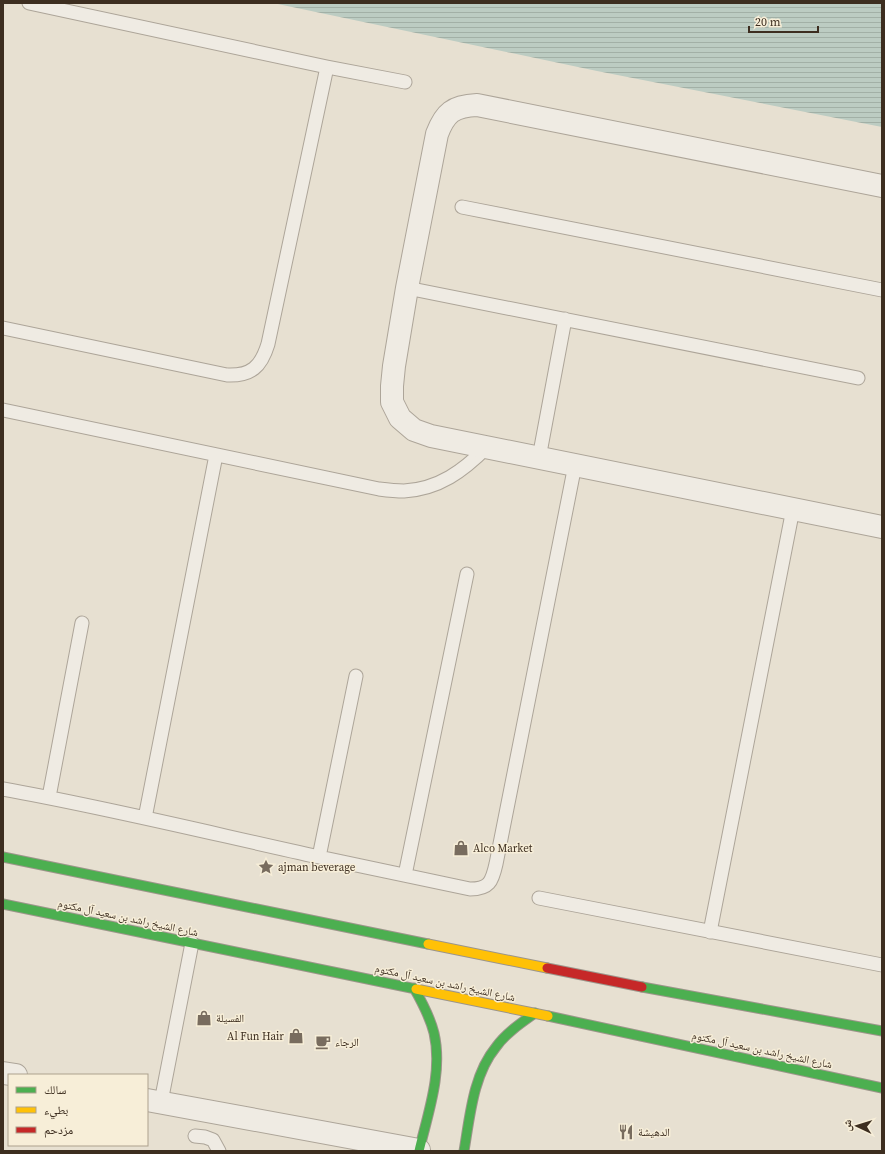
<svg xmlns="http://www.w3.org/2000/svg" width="885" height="1154" viewBox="0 0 885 1154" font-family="'Source Serif 4','Noto Naskh Arabic',serif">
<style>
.water{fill:url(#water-rules)}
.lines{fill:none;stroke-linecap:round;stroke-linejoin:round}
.lane-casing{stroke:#ada599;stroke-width:15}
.street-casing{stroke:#ada599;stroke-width:24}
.fast-casing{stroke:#9c958a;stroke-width:11}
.slow-casing{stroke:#9c958a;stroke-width:11}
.jam-casing{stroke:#9c958a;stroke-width:11}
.lane{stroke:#efebe3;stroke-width:13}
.street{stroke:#efebe3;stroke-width:22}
.fast{stroke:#4caf50;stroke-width:9}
.slow{stroke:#ffc107;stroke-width:9}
.jam{stroke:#c62828;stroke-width:9}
.labels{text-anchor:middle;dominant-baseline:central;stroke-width:3;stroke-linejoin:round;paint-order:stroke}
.poi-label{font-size:11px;fill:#3d2e20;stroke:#f7eed8;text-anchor:start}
.street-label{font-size:11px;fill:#3d2e20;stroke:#f7eed8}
</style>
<defs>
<pattern id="water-rules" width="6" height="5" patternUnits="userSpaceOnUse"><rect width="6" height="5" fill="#bcccc2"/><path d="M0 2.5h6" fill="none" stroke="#a2b0a6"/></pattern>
</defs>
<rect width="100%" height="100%" fill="#e7e0d1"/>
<path class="water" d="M 273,3 L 882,3 L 882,127 L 597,71 Z"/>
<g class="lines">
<g class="lane-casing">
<path id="lane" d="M 29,3 L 327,67 L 405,82
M 462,207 L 882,290
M 407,288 L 858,378
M 3,328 L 227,375 C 251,376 261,367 268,344 L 327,67
M 3,410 L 379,489 C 387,490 396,491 404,491 C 439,489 463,471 487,447
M 539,458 L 565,319
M 3,789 C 109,808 214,834 319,857 C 369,868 419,878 470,889 C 489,889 492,882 496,864 L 575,465
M 49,797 L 82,623
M 145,818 L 216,455
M 319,857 L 356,676
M 405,875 L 467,574
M 539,898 L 882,965
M 710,932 L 793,509
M 161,1102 L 192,943
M 195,1136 L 205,1137 L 213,1140 L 219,1151"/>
</g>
<g class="street-casing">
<path id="street" d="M 882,186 L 477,105 C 453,106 445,113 437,134 L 407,288 L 394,366 L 392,386 L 392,402 L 400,418 L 414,430 L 431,436 L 882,527
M 3,1073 L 16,1075
M 147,1100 L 419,1150"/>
</g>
<g class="fast-casing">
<path id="fast" d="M 3,857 L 428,944
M 3,904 L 416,989
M 642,987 L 882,1031
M 414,988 C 422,1002 430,1017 434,1033 C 443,1072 428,1113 419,1151
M 548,1016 L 882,1088
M 464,1151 C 470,1116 473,1075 496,1047 C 506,1033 521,1023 535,1013"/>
</g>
<g class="slow-casing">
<path id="slow" d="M 428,944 L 547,968
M 416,989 L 548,1016"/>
</g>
<g class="jam-casing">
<path id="jam" d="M 547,968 L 642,987"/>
</g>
<use href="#lane" class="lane"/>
<use href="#street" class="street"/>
<use href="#fast" class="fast"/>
<use href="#slow" class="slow"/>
<use href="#jam" class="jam"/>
</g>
<defs>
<g id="shop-bare" transform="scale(1.2)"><path d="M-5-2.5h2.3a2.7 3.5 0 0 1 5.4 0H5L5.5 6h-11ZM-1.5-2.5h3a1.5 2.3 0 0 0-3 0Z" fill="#786c5e" stroke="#f7eed8" stroke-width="2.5" paint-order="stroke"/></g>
<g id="sight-bare" transform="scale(1.2)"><path d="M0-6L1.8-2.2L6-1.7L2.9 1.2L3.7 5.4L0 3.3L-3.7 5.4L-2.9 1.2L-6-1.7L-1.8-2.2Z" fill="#786c5e" stroke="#f7eed8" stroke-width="2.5" paint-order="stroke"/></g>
<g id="cafe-bare" transform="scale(1.2)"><path d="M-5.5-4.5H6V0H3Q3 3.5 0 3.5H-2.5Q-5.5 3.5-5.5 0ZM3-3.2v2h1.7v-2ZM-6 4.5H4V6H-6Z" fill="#786c5e" stroke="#f7eed8" stroke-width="2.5" paint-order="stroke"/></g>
<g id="restaurant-bare" transform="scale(1.2)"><path d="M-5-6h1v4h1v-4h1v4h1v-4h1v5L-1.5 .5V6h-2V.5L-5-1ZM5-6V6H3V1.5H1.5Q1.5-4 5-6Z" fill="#786c5e" stroke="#f7eed8" stroke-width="2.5" paint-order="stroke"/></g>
</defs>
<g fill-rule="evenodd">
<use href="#shop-bare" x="461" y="848"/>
<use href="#sight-bare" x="266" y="867"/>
<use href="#shop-bare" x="204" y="1018"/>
<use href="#shop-bare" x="296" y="1036"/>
<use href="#cafe-bare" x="323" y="1042"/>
<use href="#restaurant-bare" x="626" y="1132"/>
</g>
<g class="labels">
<g class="poi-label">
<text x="473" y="848">Alco Market</text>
<text x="278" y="867">ajman beverage</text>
<text x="216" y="1018">الفسيلة</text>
<text x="284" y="1036" text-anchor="end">Al Fun Hair</text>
<text x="335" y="1042">الرجاء</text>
<text x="638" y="1132">الدهيشة</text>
</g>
<g class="street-label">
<text transform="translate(128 918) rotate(12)">شارع الشيخ راشد بن سعيد آل مكتوم</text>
<text transform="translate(445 983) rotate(12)">شارع الشيخ راشد بن سعيد آل مكتوم</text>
<text transform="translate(762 1050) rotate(12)">شارع الشيخ راشد بن سعيد آل مكتوم</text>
</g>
</g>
<rect width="885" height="1154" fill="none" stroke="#3d2e20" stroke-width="8"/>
<rect x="8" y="1074" width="140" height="72" fill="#f7eed8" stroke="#ada18e"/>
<rect x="16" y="1087" width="20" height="6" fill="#4caf50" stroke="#ada18e"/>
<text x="44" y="1094" font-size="12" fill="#3d2e20">سالك</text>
<rect x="16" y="1107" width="20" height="6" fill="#ffc107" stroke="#ada18e"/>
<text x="44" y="1114" font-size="12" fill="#3d2e20">بطيء</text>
<rect x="16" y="1127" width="20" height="6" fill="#c62828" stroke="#ada18e"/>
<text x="44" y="1134" font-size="12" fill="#3d2e20">مزدحم</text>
<g transform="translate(857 1126) rotate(274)" stroke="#f7eed8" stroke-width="3" paint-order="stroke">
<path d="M0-3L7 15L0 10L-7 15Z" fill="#3d2e20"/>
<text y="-6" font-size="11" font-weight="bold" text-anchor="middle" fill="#3d2e20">ش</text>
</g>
<path d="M749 26v6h69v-6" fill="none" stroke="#3d2e20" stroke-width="2"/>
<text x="755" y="26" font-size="12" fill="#3d2e20" stroke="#f7eed8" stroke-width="3" paint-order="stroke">20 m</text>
</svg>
